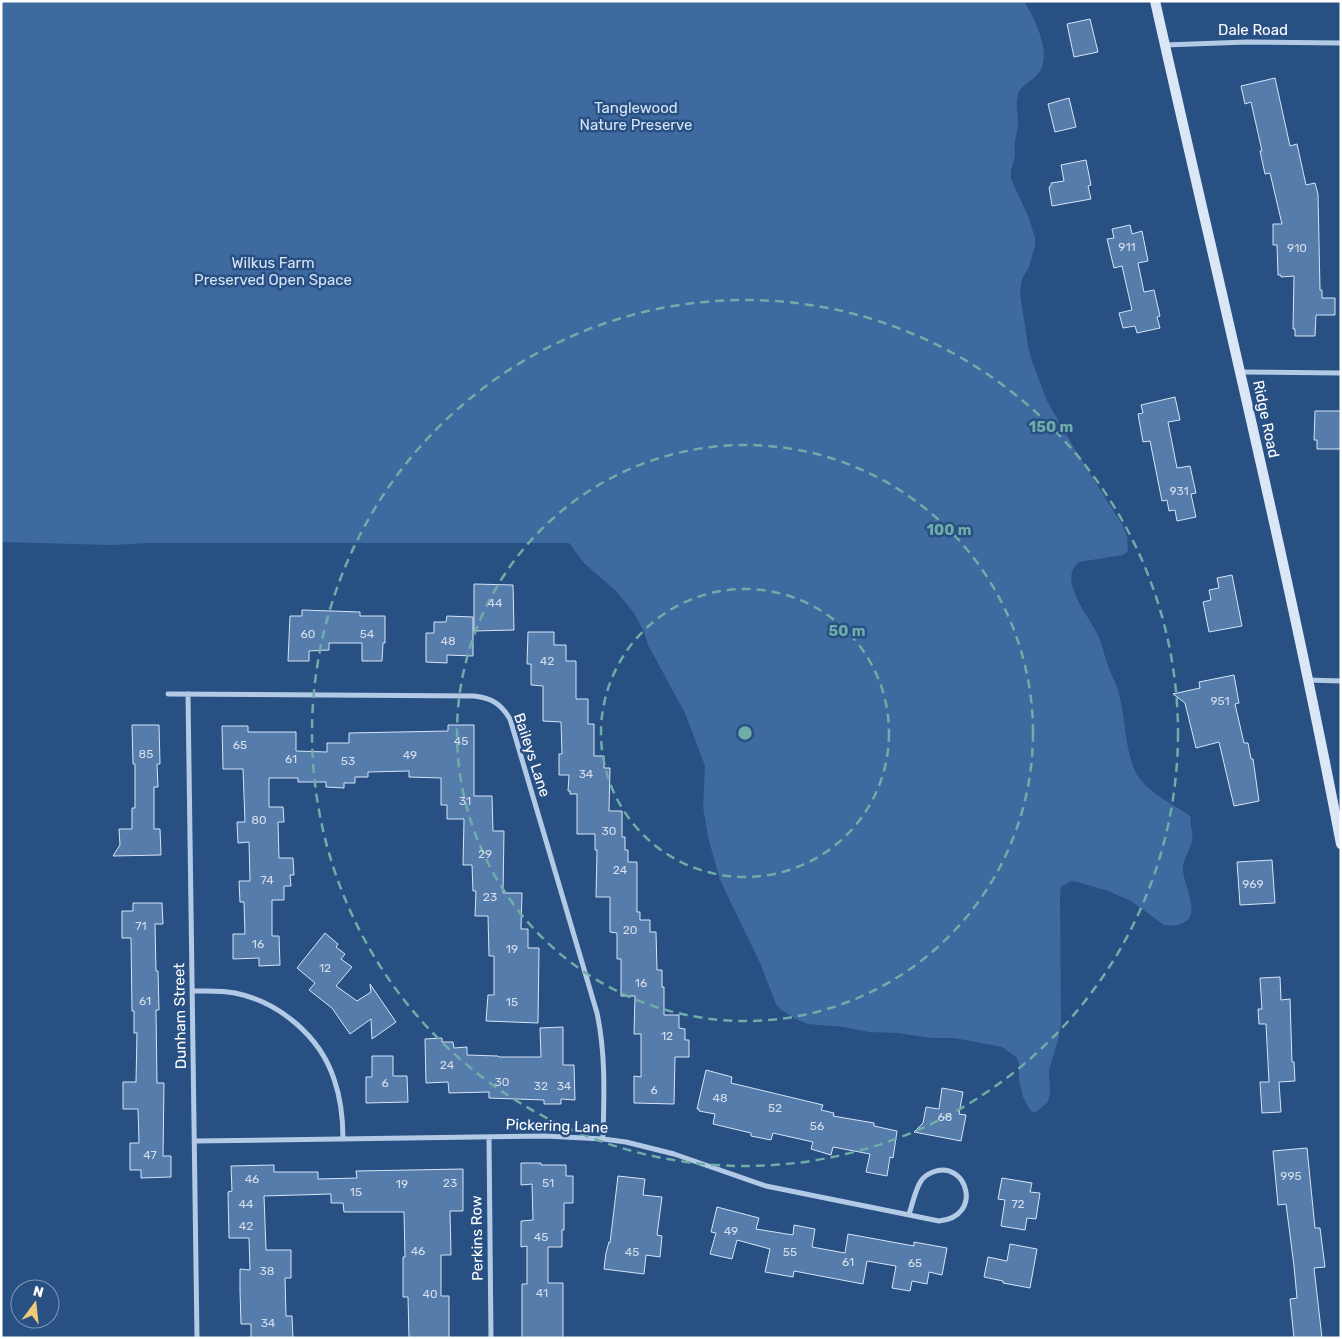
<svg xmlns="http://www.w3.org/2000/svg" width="1342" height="1339" viewBox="0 0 1342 1339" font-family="Rubik,sans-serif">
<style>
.green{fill:#3e6a9f}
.building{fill:#567cac;stroke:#d6e4f5}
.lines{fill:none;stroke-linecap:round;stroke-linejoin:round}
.street{stroke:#b3cae6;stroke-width:5}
.secondary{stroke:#dce7f6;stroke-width:10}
.ring{fill:none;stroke:#6fada8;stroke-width:2.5;stroke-dasharray:9 6}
.labels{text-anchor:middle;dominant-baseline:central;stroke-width:5;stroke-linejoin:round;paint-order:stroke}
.number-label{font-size:12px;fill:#d5deea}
.street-label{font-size:15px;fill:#fff;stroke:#295083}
.park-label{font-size:15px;fill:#d6e4f5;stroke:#295083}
.centre{fill:#6fada8;stroke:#295083;stroke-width:2.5}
.ring-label{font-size:15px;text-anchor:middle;font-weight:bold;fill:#6fada8;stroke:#295083;stroke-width:5;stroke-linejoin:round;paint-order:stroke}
</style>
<rect width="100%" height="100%" fill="#295083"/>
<path class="green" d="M 1,1 L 1024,1 C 1035,19 1055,58 1036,76 C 1030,82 1020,86 1018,95 C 1015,103 1018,114 1018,122 C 1018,129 1016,135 1015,141 C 1014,146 1015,151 1015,156 C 1013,165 1010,170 1011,179 L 1029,218 L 1035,238 L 1035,246 L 1029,267 L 1022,279 L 1020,293 L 1028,346 L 1032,361 L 1047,401 L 1073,446 L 1123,526 L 1127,537 L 1128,551 L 1123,555 L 1079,562 C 1055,581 1094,621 1100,640 C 1103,649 1105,657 1108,666 C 1112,677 1118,686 1120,698 C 1126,722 1125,759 1140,779 C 1151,794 1174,805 1189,815 C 1192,819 1190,821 1191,826 C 1196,847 1186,849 1183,866 C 1181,882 1203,914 1183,923 C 1178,926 1170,926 1164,925 L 1131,901 L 1108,891 L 1078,882 L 1071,881 L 1061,887 L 1060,897 L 1061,1024 L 1058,1040 L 1049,1070 L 1050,1092 L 1048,1102 L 1035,1113 L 1030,1110 L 1023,1097 L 1019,1080 L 1019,1063 L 1016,1057 L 1002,1047 L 954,1038 L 931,1038 L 898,1033 L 869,1032 L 843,1027 L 808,1024 L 796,1019 L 780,1009 L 776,1004 L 760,963 L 720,880 L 708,837 L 703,806 L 705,766 L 685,713 L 648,645 L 644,632 L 634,613 L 616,591 L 584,563 L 569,543 L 148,543 L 112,545 L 1,542 Z"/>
<path class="building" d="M 1090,19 L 1098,52 L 1074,57 L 1067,24 Z
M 1275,78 L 1290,146 L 1297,144 L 1306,185 L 1315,183 L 1318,194 L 1320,290 L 1322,290 L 1322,298 L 1335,298 L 1335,315 L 1316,315 L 1315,336 L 1295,336 L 1295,329 L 1293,329 L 1294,276 L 1281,277 L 1281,275 L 1278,275 L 1277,245 L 1273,245 L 1273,224 L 1282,224 L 1270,173 L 1265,174 L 1260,151 L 1262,151 L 1251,102 L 1245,104 L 1241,86 Z
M 1069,98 L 1076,127 L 1055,132 L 1048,104 Z
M 1086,160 L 1091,185 L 1088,186 L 1091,199 L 1052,206 L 1049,187 L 1051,186 L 1051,183 L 1064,181 L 1061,165 Z
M 1130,225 L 1132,234 L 1142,231 L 1148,261 L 1138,263 L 1144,292 L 1154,290 L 1160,316 L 1157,317 L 1160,328 L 1137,333 L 1135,326 L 1123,328 L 1119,313 L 1132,310 L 1122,266 L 1114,268 L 1107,239 L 1114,238 L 1112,229 Z
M 1175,397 L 1180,420 L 1168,422 L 1177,468 L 1190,466 L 1196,493 L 1191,494 L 1196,517 L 1177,521 L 1175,510 L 1169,511 L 1167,500 L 1162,501 L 1150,441 L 1143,442 L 1138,414 L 1143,413 L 1141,405 Z
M 1315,411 L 1341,411 L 1341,449 L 1317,449 L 1317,440 L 1314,440 Z
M 1232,575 L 1242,626 L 1209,632 L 1203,602 L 1211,600 L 1209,590 L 1219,588 L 1217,578 Z
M 474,584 L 513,585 L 514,630 L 474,631 Z
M 302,610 L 360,612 L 360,616 L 385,616 L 385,643 L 383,643 L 382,661 L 362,661 L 362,643 L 329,643 L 329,650 L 309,651 L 309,661 L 288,661 L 290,616 L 302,616 Z
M 447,616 L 473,617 L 473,656 L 447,655 L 447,663 L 426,662 L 426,633 L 434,633 L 434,622 L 446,622 Z
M 528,632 L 554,632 L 554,645 L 566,645 L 566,661 L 576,661 L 576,699 L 588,699 L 588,724 L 594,724 L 594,756 L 604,756 L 604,768 L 610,768 L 609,811 L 622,811 L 622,837 L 625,837 L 625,850 L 628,850 L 628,862 L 637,862 L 637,912 L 640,912 L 640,920 L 650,920 L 650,932 L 656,932 L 657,970 L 662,970 L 662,987 L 664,987 L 664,1015 L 679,1015 L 679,1028 L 685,1029 L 685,1040 L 689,1040 L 689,1057 L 675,1057 L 674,1104 L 634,1103 L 634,1076 L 641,1077 L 641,1034 L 634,1034 L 635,996 L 621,996 L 621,959 L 617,959 L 617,933 L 610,932 L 610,897 L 596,897 L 597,850 L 595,850 L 595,834 L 577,834 L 577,794 L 570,794 L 570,791 L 568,791 L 569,775 L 559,775 L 559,754 L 562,754 L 561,722 L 543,721 L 543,686 L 531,685 L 531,664 L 527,664 Z
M 1234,675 L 1239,703 L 1235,704 L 1244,743 L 1248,743 L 1251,759 L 1253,759 L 1259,801 L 1234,806 L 1219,742 L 1196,748 L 1185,703 L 1173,694 L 1200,688 L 1199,682 Z
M 132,725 L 159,725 L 160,764 L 157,764 L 158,787 L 154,787 L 154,829 L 160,829 L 161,855 L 113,856 L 120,845 L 119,829 L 132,829 L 132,808 L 135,808 L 135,764 L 133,764 Z
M 448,725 L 474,725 L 474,796 L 492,796 L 493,831 L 504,831 L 503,893 L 522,893 L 521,929 L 528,929 L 528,948 L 539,948 L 538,1023 L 486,1021 L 488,995 L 494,995 L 494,956 L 489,956 L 488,916 L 475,916 L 476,891 L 473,891 L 472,865 L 463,865 L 464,819 L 447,819 L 447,805 L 441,805 L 441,778 L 409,777 L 409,771 L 368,772 L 368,777 L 355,777 L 355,783 L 344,783 L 344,788 L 326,787 L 326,782 L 298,782 L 298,778 L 269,778 L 269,807 L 283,807 L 284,822 L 278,822 L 279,858 L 293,858 L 294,875 L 290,875 L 291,886 L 284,886 L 284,900 L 272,900 L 272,936 L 279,936 L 280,965 L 259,966 L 259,958 L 233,959 L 233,934 L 245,934 L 244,902 L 240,902 L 239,881 L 250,881 L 249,842 L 238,843 L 237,822 L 245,822 L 243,769 L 223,769 L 222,726 L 248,726 L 248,732 L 296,732 L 296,751 L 327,752 L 327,743 L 349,743 L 349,733 L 448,731 Z
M 1272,860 L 1275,903 L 1240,905 L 1237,862 Z
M 133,903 L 162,903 L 163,924 L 155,924 L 156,971 L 158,971 L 159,1010 L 156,1010 L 157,1083 L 164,1083 L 163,1156 L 171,1156 L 171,1177 L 141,1178 L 141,1170 L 130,1170 L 130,1143 L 139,1143 L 138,1109 L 123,1109 L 123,1082 L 136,1082 L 137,1033 L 134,1033 L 134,1011 L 132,1011 L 131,938 L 122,938 L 122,911 L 133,911 Z
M 325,933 L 338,944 L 336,947 L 345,954 L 341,959 L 352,967 L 336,986 L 357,1001 L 371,992 L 370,984 L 396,1022 L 372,1039 L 371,1019 L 350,1034 L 332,1008 L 309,990 L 315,983 L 297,968 Z
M 1280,977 L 1281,1000 L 1290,999 L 1292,1062 L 1294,1062 L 1295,1081 L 1279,1082 L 1281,1112 L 1262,1113 L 1260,1082 L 1269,1082 L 1266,1024 L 1259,1024 L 1258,1009 L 1262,1009 L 1260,978 Z
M 563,1027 L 563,1065 L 574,1065 L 575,1100 L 561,1099 L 561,1104 L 544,1104 L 544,1100 L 489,1098 L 489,1092 L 449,1093 L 448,1082 L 426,1083 L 425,1039 L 442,1038 L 442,1042 L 453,1042 L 454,1048 L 467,1047 L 467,1055 L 498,1056 L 499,1057 L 541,1057 L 540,1028 Z
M 372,1056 L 393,1056 L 393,1076 L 407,1076 L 408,1102 L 366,1103 L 366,1077 L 372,1077 Z
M 706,1070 L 732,1077 L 731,1083 L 823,1105 L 821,1110 L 834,1113 L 833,1116 L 874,1123 L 874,1126 L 897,1131 L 893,1158 L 890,1157 L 887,1176 L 866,1172 L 870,1154 L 833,1147 L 831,1155 L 811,1149 L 813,1142 L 773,1133 L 771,1140 L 751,1136 L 751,1133 L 713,1124 L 715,1114 L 699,1111 L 699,1109 L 697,1109 Z
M 942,1088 L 963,1092 L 959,1114 L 966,1115 L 961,1141 L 914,1132 L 923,1123 L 926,1107 L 939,1109 Z
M 1307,1148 L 1315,1228 L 1320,1228 L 1325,1267 L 1314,1268 L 1322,1338 L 1294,1338 L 1290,1299 L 1297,1298 L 1294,1266 L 1286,1204 L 1278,1205 L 1273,1151 Z
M 521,1163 L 541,1163 L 541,1165 L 566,1165 L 566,1176 L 573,1176 L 573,1203 L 564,1203 L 564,1230 L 562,1230 L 562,1247 L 548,1247 L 548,1283 L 563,1283 L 563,1338 L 522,1338 L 522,1284 L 527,1284 L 527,1246 L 521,1247 L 521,1221 L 533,1220 L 532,1184 L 521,1185 Z
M 274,1165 L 274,1172 L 318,1172 L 318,1179 L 357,1178 L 356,1171 L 463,1169 L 463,1211 L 450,1211 L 451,1255 L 441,1255 L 441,1296 L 449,1296 L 449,1338 L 409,1338 L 408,1297 L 403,1297 L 403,1257 L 405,1257 L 404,1212 L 344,1212 L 343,1203 L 331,1203 L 331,1194 L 264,1196 L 266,1250 L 291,1250 L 291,1278 L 285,1278 L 286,1316 L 292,1316 L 293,1338 L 251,1338 L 251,1324 L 241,1324 L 240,1291 L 240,1269 L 250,1270 L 249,1238 L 229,1238 L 228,1192 L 232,1191 L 231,1166 Z
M 618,1176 L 645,1179 L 643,1195 L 662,1197 L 657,1235 L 662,1236 L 660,1257 L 646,1255 L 644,1274 L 604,1269 L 606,1253 L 609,1242 L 610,1243 Z
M 1002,1178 L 1032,1183 L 1030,1192 L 1040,1193 L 1036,1219 L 1027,1218 L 1025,1230 L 1001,1226 L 1005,1200 L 998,1199 Z
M 717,1207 L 759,1218 L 756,1229 L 793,1235 L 794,1225 L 815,1229 L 812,1247 L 845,1253 L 848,1234 L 914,1246 L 914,1242 L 947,1248 L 942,1275 L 929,1272 L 927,1284 L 912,1281 L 910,1291 L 892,1288 L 896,1266 L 867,1261 L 863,1284 L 794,1271 L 793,1277 L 765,1272 L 770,1249 L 737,1240 L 732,1259 L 710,1254 L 716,1233 L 711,1232 Z
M 1010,1244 L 1037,1249 L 1030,1288 L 1003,1283 L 1003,1281 L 984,1277 L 988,1257 L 1007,1261 Z"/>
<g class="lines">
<path class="street" d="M 1165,45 L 1247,42 L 1341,43
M 1240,372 L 1341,373
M 1307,680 L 1341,681
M 168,694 L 474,696 C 492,698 501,704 510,719 L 597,1013 C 606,1055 604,1096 603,1139
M 188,694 L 197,1338
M 193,991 C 206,991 221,990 235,993 C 279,1002 320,1036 334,1079 C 341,1099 343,1119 343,1139
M 489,1137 L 491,1338
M 195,1141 L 545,1136 L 603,1139 L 626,1142 L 674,1154 L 766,1186 L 939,1221 C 984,1217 967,1159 933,1172 C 928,1174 924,1176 921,1181 C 915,1190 913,1203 909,1214"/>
<path class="secondary" d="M 1155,1 C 1218,282 1287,561 1341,844"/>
</g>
<g class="ring">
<circle cx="745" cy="733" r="144"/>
<circle cx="745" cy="733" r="288"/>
<circle cx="745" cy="733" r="433"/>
</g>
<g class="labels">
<g class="number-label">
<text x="1127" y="247">911</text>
<text x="1297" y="248">910</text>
<text x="1179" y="491">931</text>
<text x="495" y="603">44</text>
<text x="308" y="634">60</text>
<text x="367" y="634">54</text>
<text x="448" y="641">48</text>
<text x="547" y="661">42</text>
<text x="1220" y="701">951</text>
<text x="461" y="741">45</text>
<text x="240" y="745">65</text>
<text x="146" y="754">85</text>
<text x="410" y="755">49</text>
<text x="291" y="759">61</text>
<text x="348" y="761">53</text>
<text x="586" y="774">34</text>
<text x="465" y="801">31</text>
<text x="259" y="820">80</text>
<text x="609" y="831">30</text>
<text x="485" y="854">29</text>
<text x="620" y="870">24</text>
<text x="267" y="880">74</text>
<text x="1253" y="884">969</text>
<text x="490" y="897">23</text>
<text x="141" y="926">71</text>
<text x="630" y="930">20</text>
<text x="258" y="944">16</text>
<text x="512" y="949">19</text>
<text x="325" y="968">12</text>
<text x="641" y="983">16</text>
<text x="145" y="1001">61</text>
<text x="512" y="1002">15</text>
<text x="667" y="1036">12</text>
<text x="447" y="1065">24</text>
<text x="502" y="1082">30</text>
<text x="385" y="1083">6</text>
<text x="541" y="1086">32</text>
<text x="564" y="1086">34</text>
<text x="654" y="1090">6</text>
<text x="720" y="1098">48</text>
<text x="775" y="1108">52</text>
<text x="945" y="1117">68</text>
<text x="817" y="1126">56</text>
<text x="150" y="1155">47</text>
<text x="1291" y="1176">995</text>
<text x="252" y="1179">46</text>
<text x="450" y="1183">23</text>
<text x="548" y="1183">51</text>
<text x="402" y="1184">19</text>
<text x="356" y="1192">15</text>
<text x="246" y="1204">44</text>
<text x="1018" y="1204">72</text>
<text x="246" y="1226">42</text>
<text x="731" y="1231">49</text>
<text x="541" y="1237">45</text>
<text x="418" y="1251">46</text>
<text x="632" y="1252">45</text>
<text x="790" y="1252">55</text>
<text x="848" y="1262">61</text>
<text x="915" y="1263">65</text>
<text x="267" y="1271">38</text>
<text x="542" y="1293">41</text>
<text x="430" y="1294">40</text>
<text x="268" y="1323">34</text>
</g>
<g class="street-label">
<text x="1253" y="30">Dale Road</text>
<text transform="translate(1266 419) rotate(78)">Ridge Road</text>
<text transform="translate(532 755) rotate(72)">Baileys Lane</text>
<text transform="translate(180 1016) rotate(-91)">Dunham Street</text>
<text transform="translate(557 1126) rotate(2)">Pickering Lane</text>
<text transform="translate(477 1238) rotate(-91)">Perkins Row</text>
</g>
<g class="park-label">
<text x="636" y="108">Tanglewood<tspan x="636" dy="17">Nature Preserve</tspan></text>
<text x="273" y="263">Wilkus Farm<tspan x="273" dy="17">Preserved Open Space</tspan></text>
</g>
</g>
<circle cx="745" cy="733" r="8" class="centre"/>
<g class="ring-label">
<text x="1051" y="432">150 m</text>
<text x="949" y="535">100 m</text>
<text x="847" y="636">50 m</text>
</g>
<rect width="1342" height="1339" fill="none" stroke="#ffffff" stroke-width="5"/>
<g transform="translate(35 1304) rotate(15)"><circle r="24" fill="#295083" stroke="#7f96b5"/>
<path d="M0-4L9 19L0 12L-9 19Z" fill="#edcc7a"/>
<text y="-8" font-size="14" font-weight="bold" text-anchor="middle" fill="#ffffff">N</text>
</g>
</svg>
